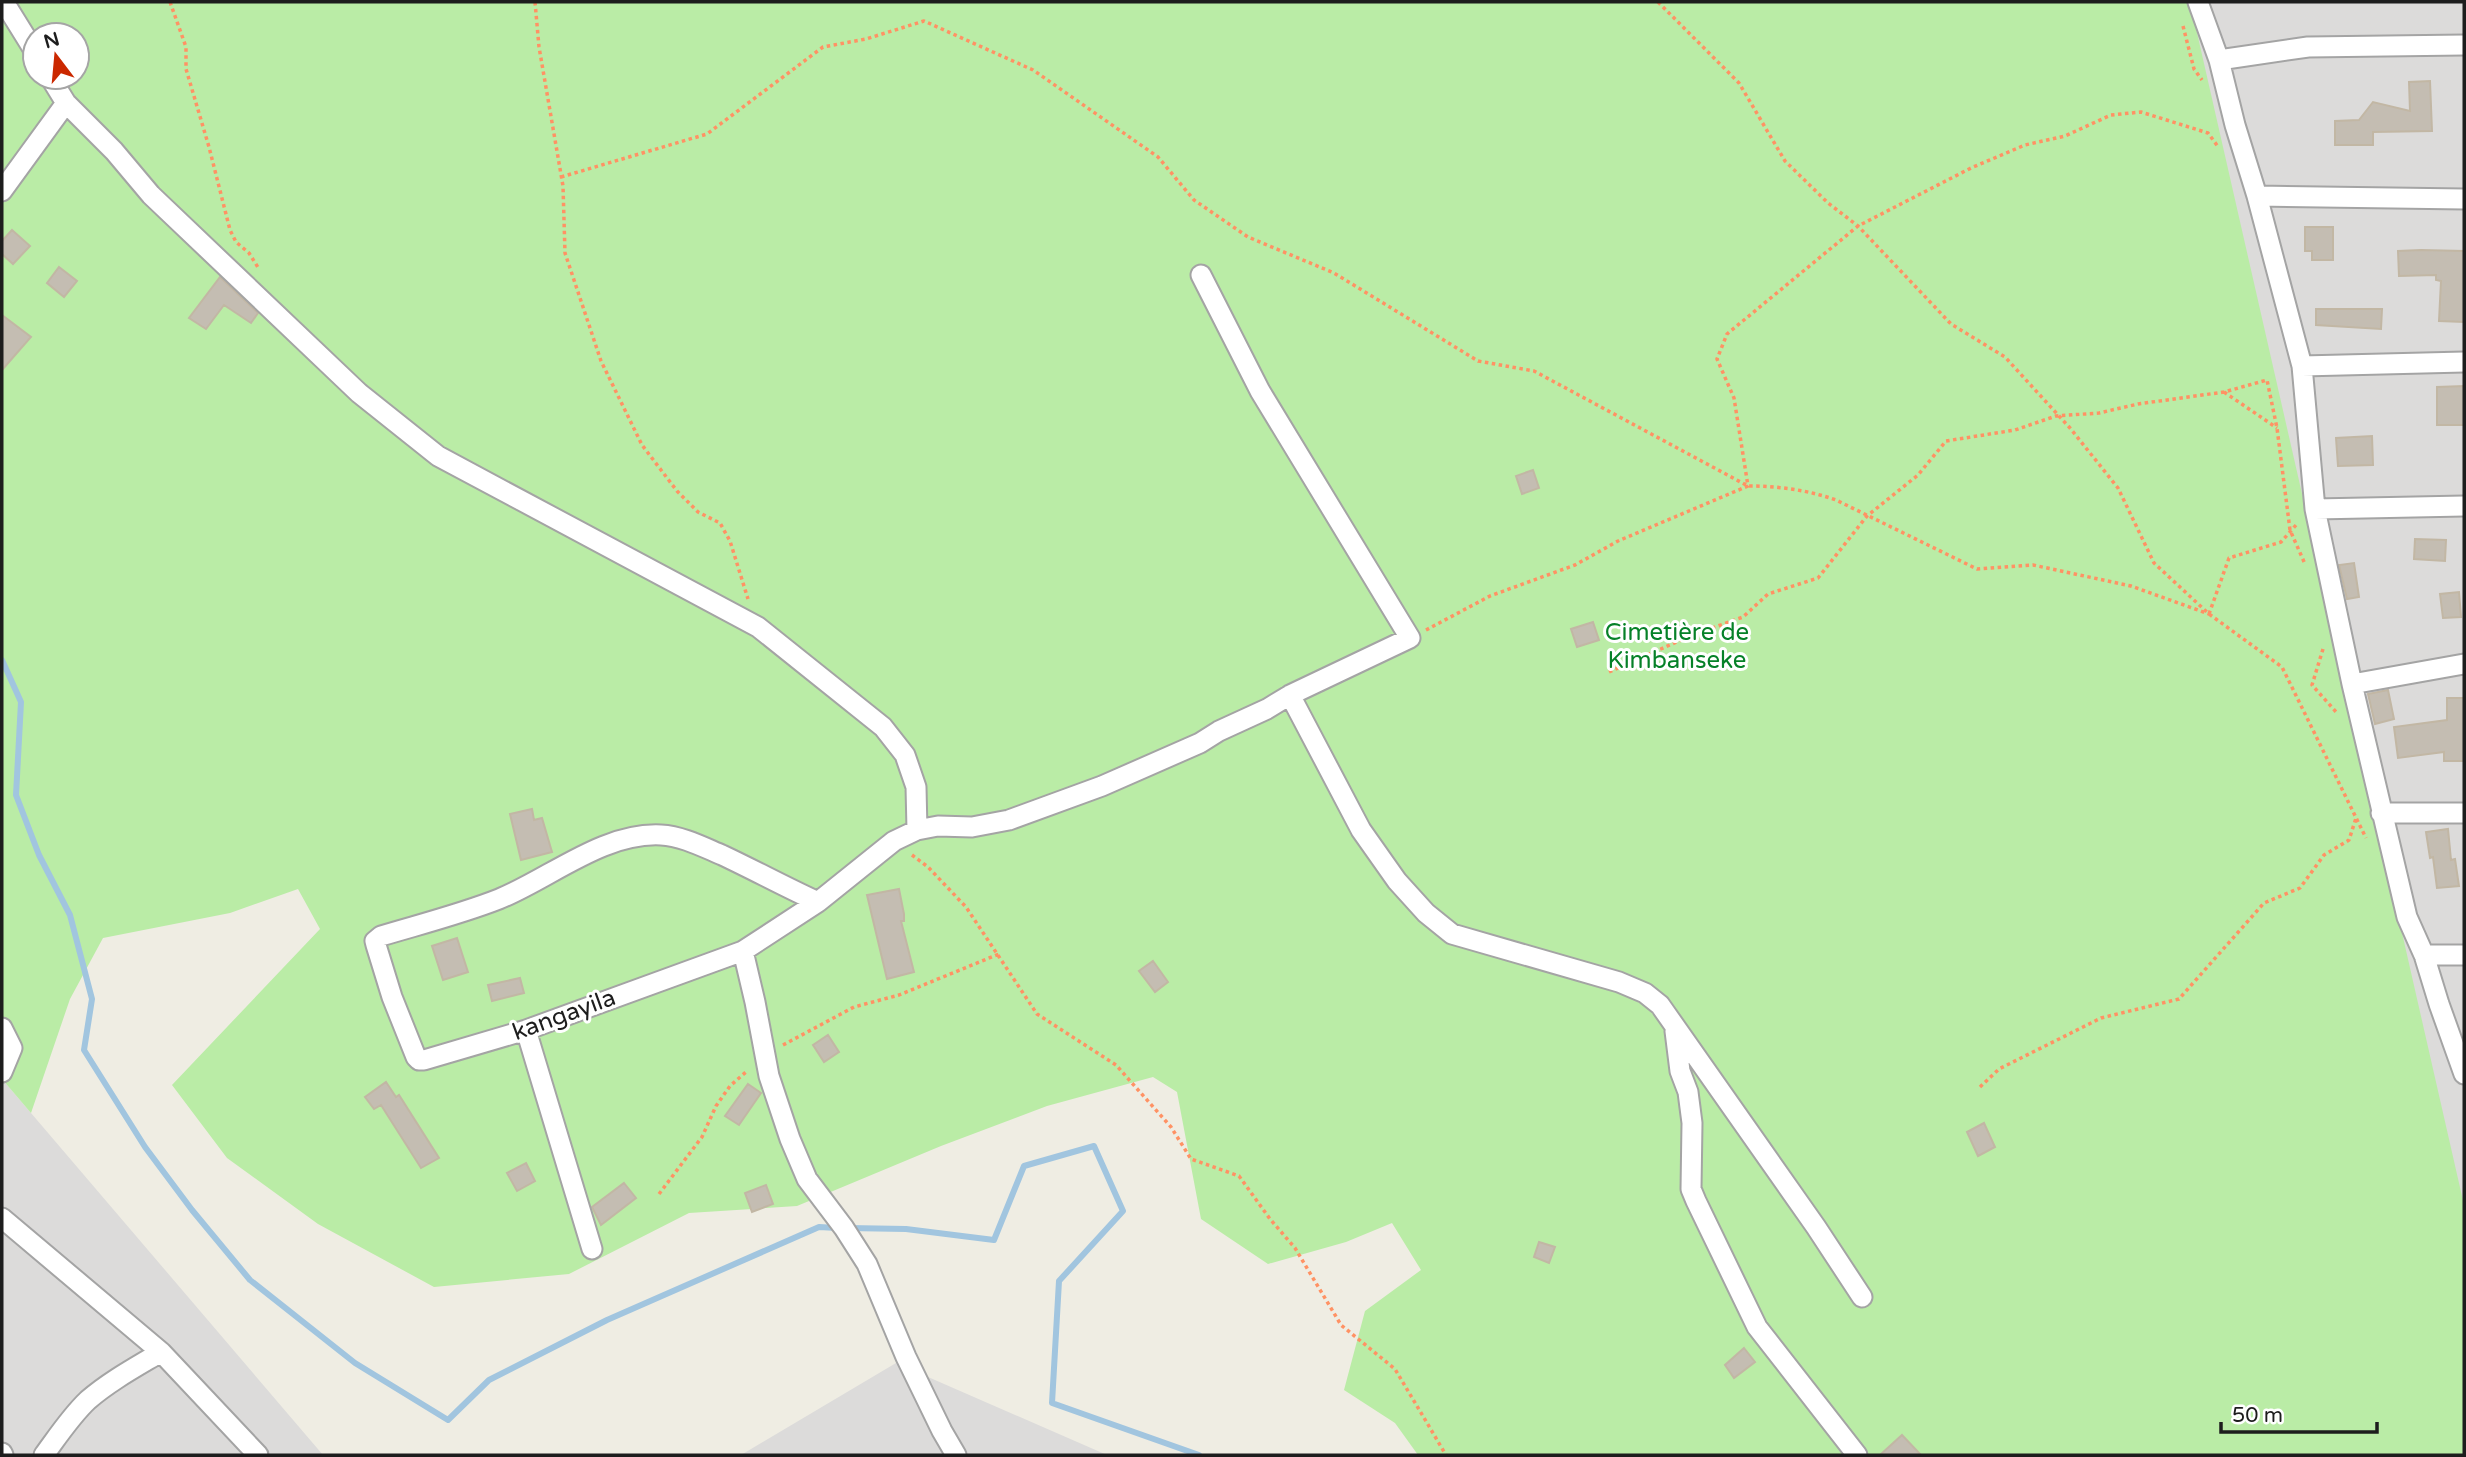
<svg xmlns="http://www.w3.org/2000/svg" width="2466" height="1457" viewBox="0 0 2466 1457" font-family="'Varela Round',sans-serif">
<style>
.residential{fill:#dcdbda}
.grass{fill:#baeca6;fill-rule:evenodd}
.lines{fill:none;stroke-linecap:round;stroke-linejoin:round}
.stream{stroke:#a1c5df;stroke-width:6}
.building{fill:#c4bdb2;stroke:#c2b7a4;stroke-width:2}
.street-casing{stroke:#a4a4a4;stroke-width:23}
.path{stroke:#ff9264;stroke-width:3.5;stroke-dasharray:3.5 3.5;stroke-linecap:butt}
.street{stroke:#fff;stroke-width:19}
.labels{text-anchor:middle;dominant-baseline:central;stroke-width:6;stroke-linejoin:round;paint-order:stroke}
.park-label{font-size:24px;fill:#068128;stroke:#fff}
.street-label{font-size:24px;fill:#1d1d1d;stroke:#fff}
</style>
<rect width="100%" height="100%" fill="#efede3"/>
<path class="residential" d="M 2151,2 L 2464,2 L 2464,1316 Z
M 2,1079 L 31,1113 L 323,1455 L 2,1455 Z
M 896,1363 L 1107,1455 L 741,1455 Z"/>
<path class="grass" d="M 2,2 L 2190,2 L 2464,1205 L 2464,1455 L 1418,1455 L 1395,1423 L 1344,1390 L 1365,1311 L 1421,1270 L 1392,1223 L 1346,1242 L 1268,1264 L 1201,1219 L 1177,1092 L 1153,1077 L 1047,1106 L 941,1146 L 797,1206 L 689,1213 L 569,1274 L 434,1287 L 318,1224 L 227,1158 L 172,1085 L 320,929 L 298,889 L 230,913 L 103,938 L 70,999 L 31,1113 L 2,1079 ZM 35,35 L 77,35 L 77,77 L 35,77 Z"/>
<g class="lines">
<path class="stream" d="M 2,660 L 21,702 L 16,795 L 39,855 L 70,915 L 92,999 L 84,1050 L 145,1147 L 192,1210 L 250,1280 L 355,1363 L 448,1420 L 489,1380 L 607,1320 L 819,1227 L 837,1228
M 848,1228 L 906,1229 L 994,1240 L 1024,1166 L 1094,1146 L 1123,1211 L 1059,1281 L 1052,1403 L 1199,1455"/>
</g>
<path class="building" d="M 2430,81 L 2432,131 L 2373,132 L 2373,145 L 2335,145 L 2335,121 L 2359,120 L 2373,102 L 2410,111 L 2409,82 Z
M 2305,227 L 2333,227 L 2333,260 L 2312,260 L 2312,251 L 2305,251 Z
M 12,230 L 30,246 L 13,264 L 2,254 L 2,241 Z
M 2421,250 L 2464,251 L 2464,322 L 2439,321 L 2441,281 L 2436,280 L 2436,275 L 2399,276 L 2398,251 Z
M 59,267 L 77,281 L 64,297 L 47,283 Z
M 220,277 L 258,313 L 251,323 L 224,305 L 206,329 L 189,318 Z
M 2316,309 L 2382,309 L 2381,329 L 2316,325 Z
M 2,315 L 31,337 L 2,370 Z
M 2464,386 L 2464,425 L 2437,425 L 2437,387 Z
M 2372,436 L 2373,465 L 2338,466 L 2336,438 Z
M 1533,470 L 1539,488 L 1522,494 L 1516,476 Z
M 2415,539 L 2446,540 L 2445,561 L 2414,559 Z
M 2354,563 L 2359,597 L 2347,599 L 2339,565 Z
M 2459,592 L 2461,617 L 2443,618 L 2440,594 Z
M 1593,622 L 1599,640 L 1577,647 L 1571,629 Z
M 2388,690 L 2394,719 L 2375,724 L 2368,694 Z
M 2447,698 L 2464,698 L 2464,761 L 2444,761 L 2444,752 L 2398,758 L 2394,727 L 2447,720 Z
M 532,809 L 534,820 L 542,818 L 552,852 L 521,860 L 510,814 Z
M 2448,829 L 2451,860 L 2455,859 L 2459,886 L 2437,888 L 2433,857 L 2430,858 L 2426,832 Z
M 899,889 L 904,914 L 904,921 L 901,921 L 914,972 L 887,979 L 867,895 Z
M 457,938 L 468,972 L 443,980 L 432,946 Z
M 1153,961 L 1168,982 L 1155,992 L 1139,971 Z
M 520,978 L 524,993 L 492,1001 L 488,985 Z
M 828,1035 L 839,1052 L 824,1062 L 813,1045 Z
M 386,1082 L 396,1097 L 399,1095 L 439,1158 L 421,1168 L 381,1105 L 374,1109 L 365,1097 Z
M 748,1084 L 761,1093 L 739,1125 L 725,1116 Z
M 1984,1123 L 1995,1147 L 1978,1156 L 1967,1132 Z
M 526,1163 L 535,1181 L 517,1191 L 507,1173 Z
M 624,1183 L 636,1198 L 601,1225 L 592,1207 Z
M 766,1185 L 773,1204 L 752,1212 L 745,1193 Z
M 1539,1242 L 1555,1247 L 1549,1263 L 1534,1257 Z
M 1744,1348 L 1755,1362 L 1734,1378 L 1725,1365 Z
M 1902,1435 L 1921,1455 L 1880,1455 Z"/>
<g class="lines">
<g class="street-casing">
<path id="street" d="M 4,2 L 35,52
M 2198,2 L 2219,60 L 2235,125 L 2257,196 L 2302,366 L 2315,509 L 2352,684 L 2407,917 L 2424,955 L 2439,1004 L 2464,1074
M 2219,60 L 2308,47 L 2464,45
M 50,77 L 66,103 L 114,151 L 151,195 L 359,393 L 438,456 L 758,627 L 883,727 L 905,755 L 916,787 L 917,830
M 2,191 L 66,103
M 2257,196 L 2464,199
M 2302,366 L 2464,362
M 2315,509 L 2464,506
M 2352,684 L 2464,664
M 1290,695 L 1361,830 L 1397,881 L 1426,913 L 1452,934 L 1619,982 L 1645,993 L 1660,1005 L 1816,1227 L 1862,1297
M 2381,813 L 2464,813
M 818,902 C 785,887 754,870 722,855 C 703,847 682,836 661,835 C 603,832 549,879 499,899 C 461,914 421,924 381,936 L 375,941 L 376,945 L 392,997 L 416,1057 L 419,1060 L 424,1060 L 526,1030 L 743,951 L 818,902 L 894,841 L 917,830 L 938,826 L 972,827 L 1009,820 L 1102,786 L 1200,743 L 1219,731 L 1267,709 L 1290,695 L 1410,638 L 1260,391 L 1201,275
M 743,951 L 755,1002 L 769,1076 L 790,1139 L 807,1179 L 844,1228 L 867,1264 L 906,1357 L 942,1431 L 956,1455
M 2424,955 L 2464,955
M 2,1028 L 12,1048 L 2,1072
M 526,1030 L 592,1249
M 1675,1031 L 1680,1071 L 1688,1092 L 1692,1123 L 1691,1189 L 1696,1201 L 1757,1327 L 1857,1455
M 2,1218 L 161,1352 L 258,1455
M 2,1453 L 3,1455
M 44,1455 C 58,1436 71,1416 88,1400 C 110,1381 136,1367 161,1352"/>
</g>
<path class="path" d="M 170,2 L 186,47 L 186,69 L 209,147 L 230,230 L 236,242 L 249,253 L 259,269
M 535,2 L 539,47 L 563,186 L 565,253 L 601,361 L 642,445 L 677,491 L 698,512 L 720,523 L 730,541 L 748,599
M 1658,2 L 1739,83 L 1785,161 L 1828,203 L 1858,226 L 1951,324 L 2005,357 L 2070,428 L 2118,488 L 2154,563 L 2209,614 L 2282,667 L 2366,838
M 2183,26 L 2194,69 L 2202,80
M 561,177 L 707,134 L 823,47 L 866,39 L 924,21 L 1033,70 L 1158,157 L 1194,200 L 1248,237 L 1334,273 L 1478,361 L 1534,371 L 1748,486 C 1778,486 1808,490 1836,500 L 1977,569 L 2033,565 L 2131,586 L 2209,614
M 2224,392 L 2277,428
M 2209,614 L 2229,558 L 2281,542 L 2297,524
M 1426,630 L 1490,596 L 1575,565 L 1618,541 L 1748,486 L 1734,398 L 1717,359 L 1727,334 L 1858,226 L 1971,168 L 2025,145 L 2065,136 L 2111,115 L 2141,112 L 2208,133 L 2219,148
M 2323,649 L 2312,685 L 2337,713
M 1609,672 L 1690,636 L 1743,617 L 1768,594 L 1818,578 L 1867,516 L 1918,475 L 1946,441 L 2015,430 L 2056,416 L 2099,413 L 2138,404 L 2224,392 L 2267,380 L 2277,428 L 2290,530 L 2305,564
M 912,855 L 928,867 L 966,907 L 1037,1014 L 1116,1065 L 1171,1127 L 1191,1159 L 1239,1176 L 1270,1219 L 1295,1248 L 1341,1325 L 1395,1369 L 1446,1455
M 783,1045 L 854,1007 L 899,995 L 999,954
M 1980,1087 L 1999,1069 L 2101,1018 L 2179,999 L 2264,903 L 2300,888 L 2324,855 L 2349,840 L 2356,818
M 659,1194 L 702,1137 L 716,1106 L 730,1086 L 747,1071"/>
<use href="#street" class="street"/>
</g>
<g class="labels">
<g class="park-label">
<text x="1677" y="632">Cimetière de<tspan x="1677" dy="28">Kimbanseke</tspan></text>
</g>
<g class="street-label">
<text transform="translate(564 1015) rotate(-20)">kangayila</text>
</g>
</g>
<rect width="2466" height="1457" fill="none" stroke="#1d1d1d" stroke-width="7"/>
<g transform="translate(56 56) rotate(344)"><circle r="33" fill="#ffffff" stroke="#a5a5a5" stroke-width="2"/>
<path d="M0-5L12 26L0 18L-12 26Z" fill="#cb2800"/>
<text y="-10" font-size="19" font-weight="bold" text-anchor="middle" fill="#1d1d1d">N</text>
</g>
<path d="M2221 1422v10h156v-10" fill="none" stroke="#1d1d1d" stroke-width="3.5"/>
<text x="2232" y="1422" font-size="21" fill="#1d1d1d" stroke="#ffffff" stroke-width="5" paint-order="stroke">50 m</text>
</svg>
